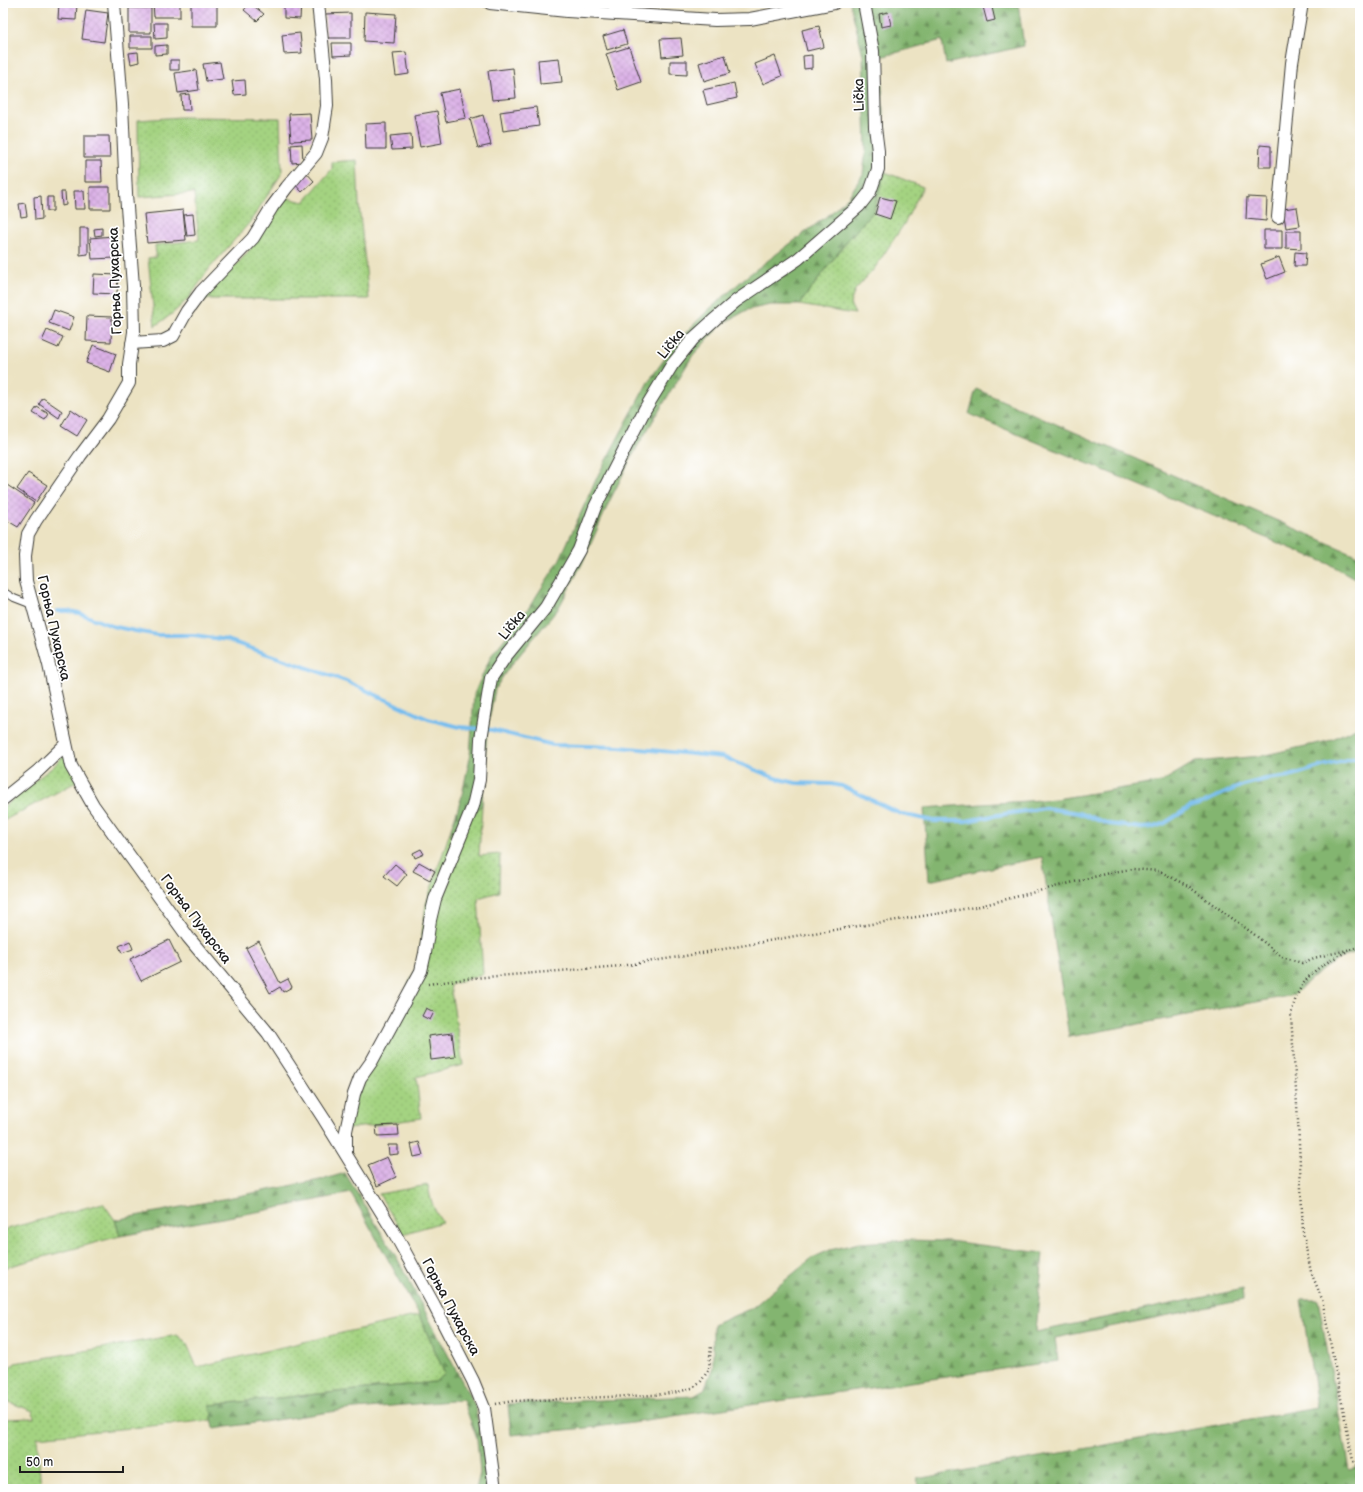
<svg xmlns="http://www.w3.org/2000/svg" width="1363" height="1492" viewBox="0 0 1363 1492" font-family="'Balsamiq Sans',sans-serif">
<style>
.grass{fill:url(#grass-dots);stroke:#60784e}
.forest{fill:url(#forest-firs);stroke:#506846}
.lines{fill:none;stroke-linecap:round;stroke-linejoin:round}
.stream{stroke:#77bdee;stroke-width:4}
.building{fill:url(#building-cross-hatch)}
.lane-casing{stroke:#3b3a35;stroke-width:8}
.street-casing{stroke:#3b3a35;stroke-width:14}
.path{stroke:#3b3a35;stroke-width:2.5;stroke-dasharray:1 3;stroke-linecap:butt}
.lane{stroke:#fff;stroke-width:6}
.street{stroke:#fff;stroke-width:12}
.labels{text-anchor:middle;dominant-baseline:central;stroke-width:3.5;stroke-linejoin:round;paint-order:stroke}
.street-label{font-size:14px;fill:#1c1c1c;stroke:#fff}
</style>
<defs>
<pattern id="grass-dots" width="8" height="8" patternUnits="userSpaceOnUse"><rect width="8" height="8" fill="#a4d381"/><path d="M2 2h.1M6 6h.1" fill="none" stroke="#8db56f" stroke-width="1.8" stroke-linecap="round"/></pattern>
<pattern id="forest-firs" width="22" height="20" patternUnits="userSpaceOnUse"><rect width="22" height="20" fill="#83b56f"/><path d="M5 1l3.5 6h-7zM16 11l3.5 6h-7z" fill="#6a925a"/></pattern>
<pattern id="building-cross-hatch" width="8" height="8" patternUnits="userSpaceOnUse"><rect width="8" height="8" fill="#dcb2e7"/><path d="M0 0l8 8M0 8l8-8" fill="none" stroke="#bc98c6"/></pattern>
</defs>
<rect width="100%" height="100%" fill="#fff"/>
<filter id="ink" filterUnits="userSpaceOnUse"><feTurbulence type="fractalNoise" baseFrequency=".025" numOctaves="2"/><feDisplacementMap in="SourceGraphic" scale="8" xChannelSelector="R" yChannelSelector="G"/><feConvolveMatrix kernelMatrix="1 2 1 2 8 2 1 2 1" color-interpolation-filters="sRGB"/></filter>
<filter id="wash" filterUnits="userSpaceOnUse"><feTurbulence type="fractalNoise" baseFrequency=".012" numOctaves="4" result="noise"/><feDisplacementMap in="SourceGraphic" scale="16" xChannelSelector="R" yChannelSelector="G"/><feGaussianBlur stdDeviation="0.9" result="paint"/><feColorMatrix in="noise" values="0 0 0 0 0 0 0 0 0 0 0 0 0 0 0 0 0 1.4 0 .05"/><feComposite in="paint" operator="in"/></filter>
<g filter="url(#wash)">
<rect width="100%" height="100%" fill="#ece3c3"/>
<path class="grass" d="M 181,117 L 280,118 L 282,173 L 250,222 L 209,269 L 189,298 L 172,314 L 155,326 L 148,258 L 156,257 L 155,245 L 199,240 L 194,193 L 139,197 L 138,120 Z
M 357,160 L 359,205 L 369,299 L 210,299 L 201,301 C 214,283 232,271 246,254 C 261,237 272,216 283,197 L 304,202 L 332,169 L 332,162 Z
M 885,172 L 923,187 L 904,224 L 874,269 L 855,290 L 850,304 L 855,314 L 799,305 L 847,241 L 873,212 Z
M 64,755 L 82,779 L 3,821 L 3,808 L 30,784 L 53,767 Z
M 482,805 L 479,856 L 500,854 L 499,892 L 478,898 L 483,974 L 450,985 L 463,1065 L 416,1077 L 421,1118 L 341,1130 L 349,1090 L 365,1065 L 396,1010 L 418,964 L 426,904 L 449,835 Z
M 428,1185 C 430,1199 434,1211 442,1222 L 403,1234 L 379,1194 Z
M 103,1203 L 115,1220 L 120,1236 L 3,1268 L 3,1230 Z
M 419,1315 L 445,1374 L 435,1382 L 210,1405 L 213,1420 L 37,1437 L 41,1489 L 3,1489 L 3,1419 L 34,1418 L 33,1411 L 3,1400 L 3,1373 L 15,1363 L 177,1335 L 186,1342 L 197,1367 Z"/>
<path class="forest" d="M 850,3 L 1018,3 L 1024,46 L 946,64 L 942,40 L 881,57 L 885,172 L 873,212 L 847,241 L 799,305 L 770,305 L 747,310 L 722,324 L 693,355 L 637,447 L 610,500 L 582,564 L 558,609 L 507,670 L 495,689 L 487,731 L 482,805 L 449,835 L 461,799 L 470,757 L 474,694 L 491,656 L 528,609 L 559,561 L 598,475 L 648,382 L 676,343 L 705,313 L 746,277 L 831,213 L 849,196 L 863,174 L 866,148 L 863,55 Z
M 976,389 L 1360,557 L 1360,581 L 1331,565 L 969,414 Z
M 1360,726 L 1360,951 C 1333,958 1313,976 1294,995 L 1069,1037 L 1042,857 L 929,881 L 924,808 L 1056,799 L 1161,782 L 1195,762 L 1261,756 L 1328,741 Z
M 345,1173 L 398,1260 L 475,1406 L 483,1448 L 488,1481 L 487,1489 L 476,1489 L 480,1473 L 477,1439 L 463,1400 L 344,1410 L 214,1429 L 210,1405 L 435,1382 L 445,1374 L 419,1315 L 351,1193 L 262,1211 L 120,1236 L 115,1220 L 325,1179 Z
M 907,1240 L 949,1241 L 1043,1253 L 1036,1332 L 1243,1289 L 1244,1300 L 1055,1338 L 1058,1361 L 597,1427 L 511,1435 L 508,1404 L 694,1396 L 704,1390 L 713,1367 L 713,1325 L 752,1308 L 812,1258 L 830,1250 L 859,1243 Z
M 1301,1299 L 1318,1299 L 1349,1470 L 1360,1466 L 1360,1489 L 919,1489 L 917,1479 L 1317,1407 Z"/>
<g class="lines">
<path class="stream" d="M 57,611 L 69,611 L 79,613 L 112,626 L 135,631 L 158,635 L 194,635 L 227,640 L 346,681 L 428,719 L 460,727 L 492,730 L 553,745 L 619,747 L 723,757 L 775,778 L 796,783 L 831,784 L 842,786 L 901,814 L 934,821 L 966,821 L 998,815 L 1045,808 L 1079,813 L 1109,824 L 1142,828 L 1154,827 L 1165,823 L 1190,807 L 1200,804 L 1243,785 L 1266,779 L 1290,776 L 1322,766 L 1360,757
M 1353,1489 L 1360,1485"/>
</g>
<g id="blocks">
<path class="building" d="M 59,3 L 77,3 L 76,20 L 58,19 Z
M 153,3 L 180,3 L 180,17 L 154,17 Z
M 191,3 L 217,3 L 217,26 L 191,26 Z
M 250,3 L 264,14 L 257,21 L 244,10 Z
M 284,3 L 301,3 L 300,19 L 284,18 Z
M 982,3 L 991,3 L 995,20 L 987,22 Z
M 129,8 L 151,8 L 151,33 L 129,33 Z
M 86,10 L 108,13 L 104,42 L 82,39 Z
M 365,12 L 396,14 L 394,43 L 364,41 Z
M 888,12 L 891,25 L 881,27 L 879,14 Z
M 351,13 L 351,38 L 326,38 L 325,14 Z
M 154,23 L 167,23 L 167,38 L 155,39 Z
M 819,26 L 824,47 L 807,51 L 802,30 Z
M 623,30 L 627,44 L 607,50 L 603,36 Z
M 300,33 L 302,53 L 284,54 L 282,35 Z
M 130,36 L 152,36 L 152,48 L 130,48 Z
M 681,38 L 683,55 L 662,57 L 660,39 Z
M 332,43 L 351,43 L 351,55 L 333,56 Z
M 167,45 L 167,54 L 155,55 L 155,46 Z
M 629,47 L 641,82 L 618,90 L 606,54 Z
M 138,52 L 139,62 L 131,64 L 129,53 Z
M 406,52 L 409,74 L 396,76 L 393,53 Z
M 725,55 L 730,73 L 704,81 L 699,63 Z
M 812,55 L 812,68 L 804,69 L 803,56 Z
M 775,56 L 782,76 L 763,84 L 755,64 Z
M 559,58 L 562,82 L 540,84 L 538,60 Z
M 170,60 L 179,60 L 179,70 L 170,70 Z
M 670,61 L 687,61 L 687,75 L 670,74 Z
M 220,62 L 223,79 L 206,81 L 203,64 Z
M 513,68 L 516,98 L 492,100 L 488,71 Z
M 196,70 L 199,90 L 178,93 L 175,73 Z
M 245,80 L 246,94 L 234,95 L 232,81 Z
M 734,83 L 737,98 L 707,105 L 703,90 Z
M 460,89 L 466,118 L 446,122 L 440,93 Z
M 189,94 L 190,110 L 182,110 L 181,95 Z
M 536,107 L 539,126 L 503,131 L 500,112 Z
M 437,111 L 442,143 L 420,147 L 414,115 Z
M 310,113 L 312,140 L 291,141 L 289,114 Z
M 483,115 L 491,145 L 478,148 L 470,119 Z
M 386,123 L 386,149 L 366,149 L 365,124 Z
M 411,134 L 412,149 L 392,150 L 390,136 Z
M 84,136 L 109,136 L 110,158 L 84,158 Z
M 302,144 L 303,162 L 292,163 L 291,145 Z
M 1260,145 L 1271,146 L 1271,167 L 1259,167 Z
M 85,161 L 101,161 L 102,182 L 85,182 Z
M 305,171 L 314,181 L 302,192 L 293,182 Z
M 90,187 L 110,187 L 110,209 L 90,209 Z
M 74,191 L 84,191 L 85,209 L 75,209 Z
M 61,192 L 65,192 L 66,205 L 62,206 Z
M 41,196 L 42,219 L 35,220 L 34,197 Z
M 47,197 L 53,197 L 53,211 L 47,211 Z
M 880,197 L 896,201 L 890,219 L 875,214 Z
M 1247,197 L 1267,198 L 1266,221 L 1246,219 Z
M 25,203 L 27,216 L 21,217 L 19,204 Z
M 1297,207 L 1300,226 L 1286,228 L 1283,209 Z
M 183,210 L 186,240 L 147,243 L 144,214 Z
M 193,214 L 195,235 L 187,236 L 184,215 Z
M 80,228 L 88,228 L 88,254 L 80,255 Z
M 102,228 L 102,235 L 95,236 L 94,229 Z
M 1264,230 L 1282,230 L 1282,249 L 1264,249 Z
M 1286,231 L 1301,231 L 1301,249 L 1286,248 Z
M 113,236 L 115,258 L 92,259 L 90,238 Z
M 1295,252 L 1306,253 L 1305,266 L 1294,266 Z
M 1279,257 L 1285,272 L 1267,279 L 1261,264 Z
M 94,274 L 118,275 L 117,294 L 93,293 Z
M 54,310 L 74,317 L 69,331 L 49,323 Z
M 87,316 L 112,317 L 111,342 L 86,341 Z
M 47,330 L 63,337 L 58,348 L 42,341 Z
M 93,345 L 116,354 L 110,372 L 86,363 Z
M 43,398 L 62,411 L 59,418 L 39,404 Z
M 37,407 L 49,414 L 45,420 L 33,413 Z
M 71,409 L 87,420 L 77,436 L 61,426 Z
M 28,473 L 47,485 L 36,502 L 17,489 Z
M 4,483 L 34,503 L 18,527 L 3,518 L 3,509 L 8,501 L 3,498 Z
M 421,849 L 424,854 L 415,858 L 413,853 Z
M 419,862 L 435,871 L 430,880 L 413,871 Z
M 395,864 L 407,874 L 397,886 L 384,876 Z
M 169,940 L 180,962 L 141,981 L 130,959 Z
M 130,941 L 133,949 L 122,953 L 119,946 Z
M 259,941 L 280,983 L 288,979 L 292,987 L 283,992 L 280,987 L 270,993 L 246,948 Z
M 426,1008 L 434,1012 L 430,1020 L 422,1016 Z
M 452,1033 L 455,1057 L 431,1060 L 428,1036 Z
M 398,1125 L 399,1135 L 377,1136 L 376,1126 Z
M 419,1142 L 423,1155 L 414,1157 L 411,1144 Z
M 388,1145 L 398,1145 L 398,1154 L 389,1155 Z
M 387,1157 L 396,1177 L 377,1186 L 368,1165 Z"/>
</g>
</g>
<g filter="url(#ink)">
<use href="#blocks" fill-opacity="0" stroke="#3b3a35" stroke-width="1"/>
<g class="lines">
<g class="lane-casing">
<path id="lane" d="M 3,591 L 14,598 L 32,605"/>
</g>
<g class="street-casing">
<path id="street" d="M 114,3 L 122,104 L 126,194 L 133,286 L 134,332 L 129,364 L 129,383 L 108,419 L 80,456 L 36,520 L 28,534 L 25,556 L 26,581 L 49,665 L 71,766 L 93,805 L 188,937 L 268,1033 L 324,1119 L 395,1234 L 434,1305 L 473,1381 L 484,1408 L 495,1489
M 490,3 L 567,11 L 715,20 L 750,19 L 834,3
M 1278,217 L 1292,63 L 1302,3
M 132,343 L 163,341 L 173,336 L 187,311 L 201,292 L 253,238 L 272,207 L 287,187 L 316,153 L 322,138 L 327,106 L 326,79 L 318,3
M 3,799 L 38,771 L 66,744
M 346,1153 L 346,1131 L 354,1094 L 360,1078 L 372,1061 L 421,971 L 425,953 L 430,920 L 435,899 L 473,806 L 479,780 L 481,739 L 491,678 L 505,657 L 546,607 L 560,583 L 579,550 L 595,507 L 645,409 L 672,365 L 693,339 L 715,319 L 736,301 L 798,259 L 859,206 L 870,192 L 878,169 L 878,151 L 875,127 L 873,51 L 864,3"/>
</g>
<path class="path" d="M 1346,952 C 1315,968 1298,979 1291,1016 L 1298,1120 L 1303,1233 L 1311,1272 L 1322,1299 L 1353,1461 L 1357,1466 L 1360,1467
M 428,984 L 473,978 L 621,966 L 685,956 L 801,935 L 942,913 L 980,906 L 1113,872 L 1133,869 L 1159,871 L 1188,886 L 1255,935 L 1282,957 L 1302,963 L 1314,958 L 1360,947
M 496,1404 L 513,1401 L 654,1395 L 678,1392 L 692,1388 L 700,1383 L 709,1369 L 711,1345"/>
<use href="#lane" class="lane"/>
<use href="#street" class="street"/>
</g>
</g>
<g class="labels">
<g class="street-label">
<text transform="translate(859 95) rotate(-91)">Lička</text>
<text transform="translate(115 281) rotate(-92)">Горња Пухарска</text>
<text transform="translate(671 344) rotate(-51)">Lička</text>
<text transform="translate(512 625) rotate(-51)">Lička</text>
<text transform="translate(54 628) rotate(77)">Горња Пухарска</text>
<text transform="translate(196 919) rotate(53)">Горња Пухарска</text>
<text transform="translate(451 1307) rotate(62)">Горња Пухарска</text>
</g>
</g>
<rect width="1363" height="1492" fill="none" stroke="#fff" stroke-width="16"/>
<path d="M20 1466v6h103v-6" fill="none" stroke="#1c1c1c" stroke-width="2"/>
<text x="26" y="1466" font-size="12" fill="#1c1c1c" stroke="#ffffff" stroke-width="3" paint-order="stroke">50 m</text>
</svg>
